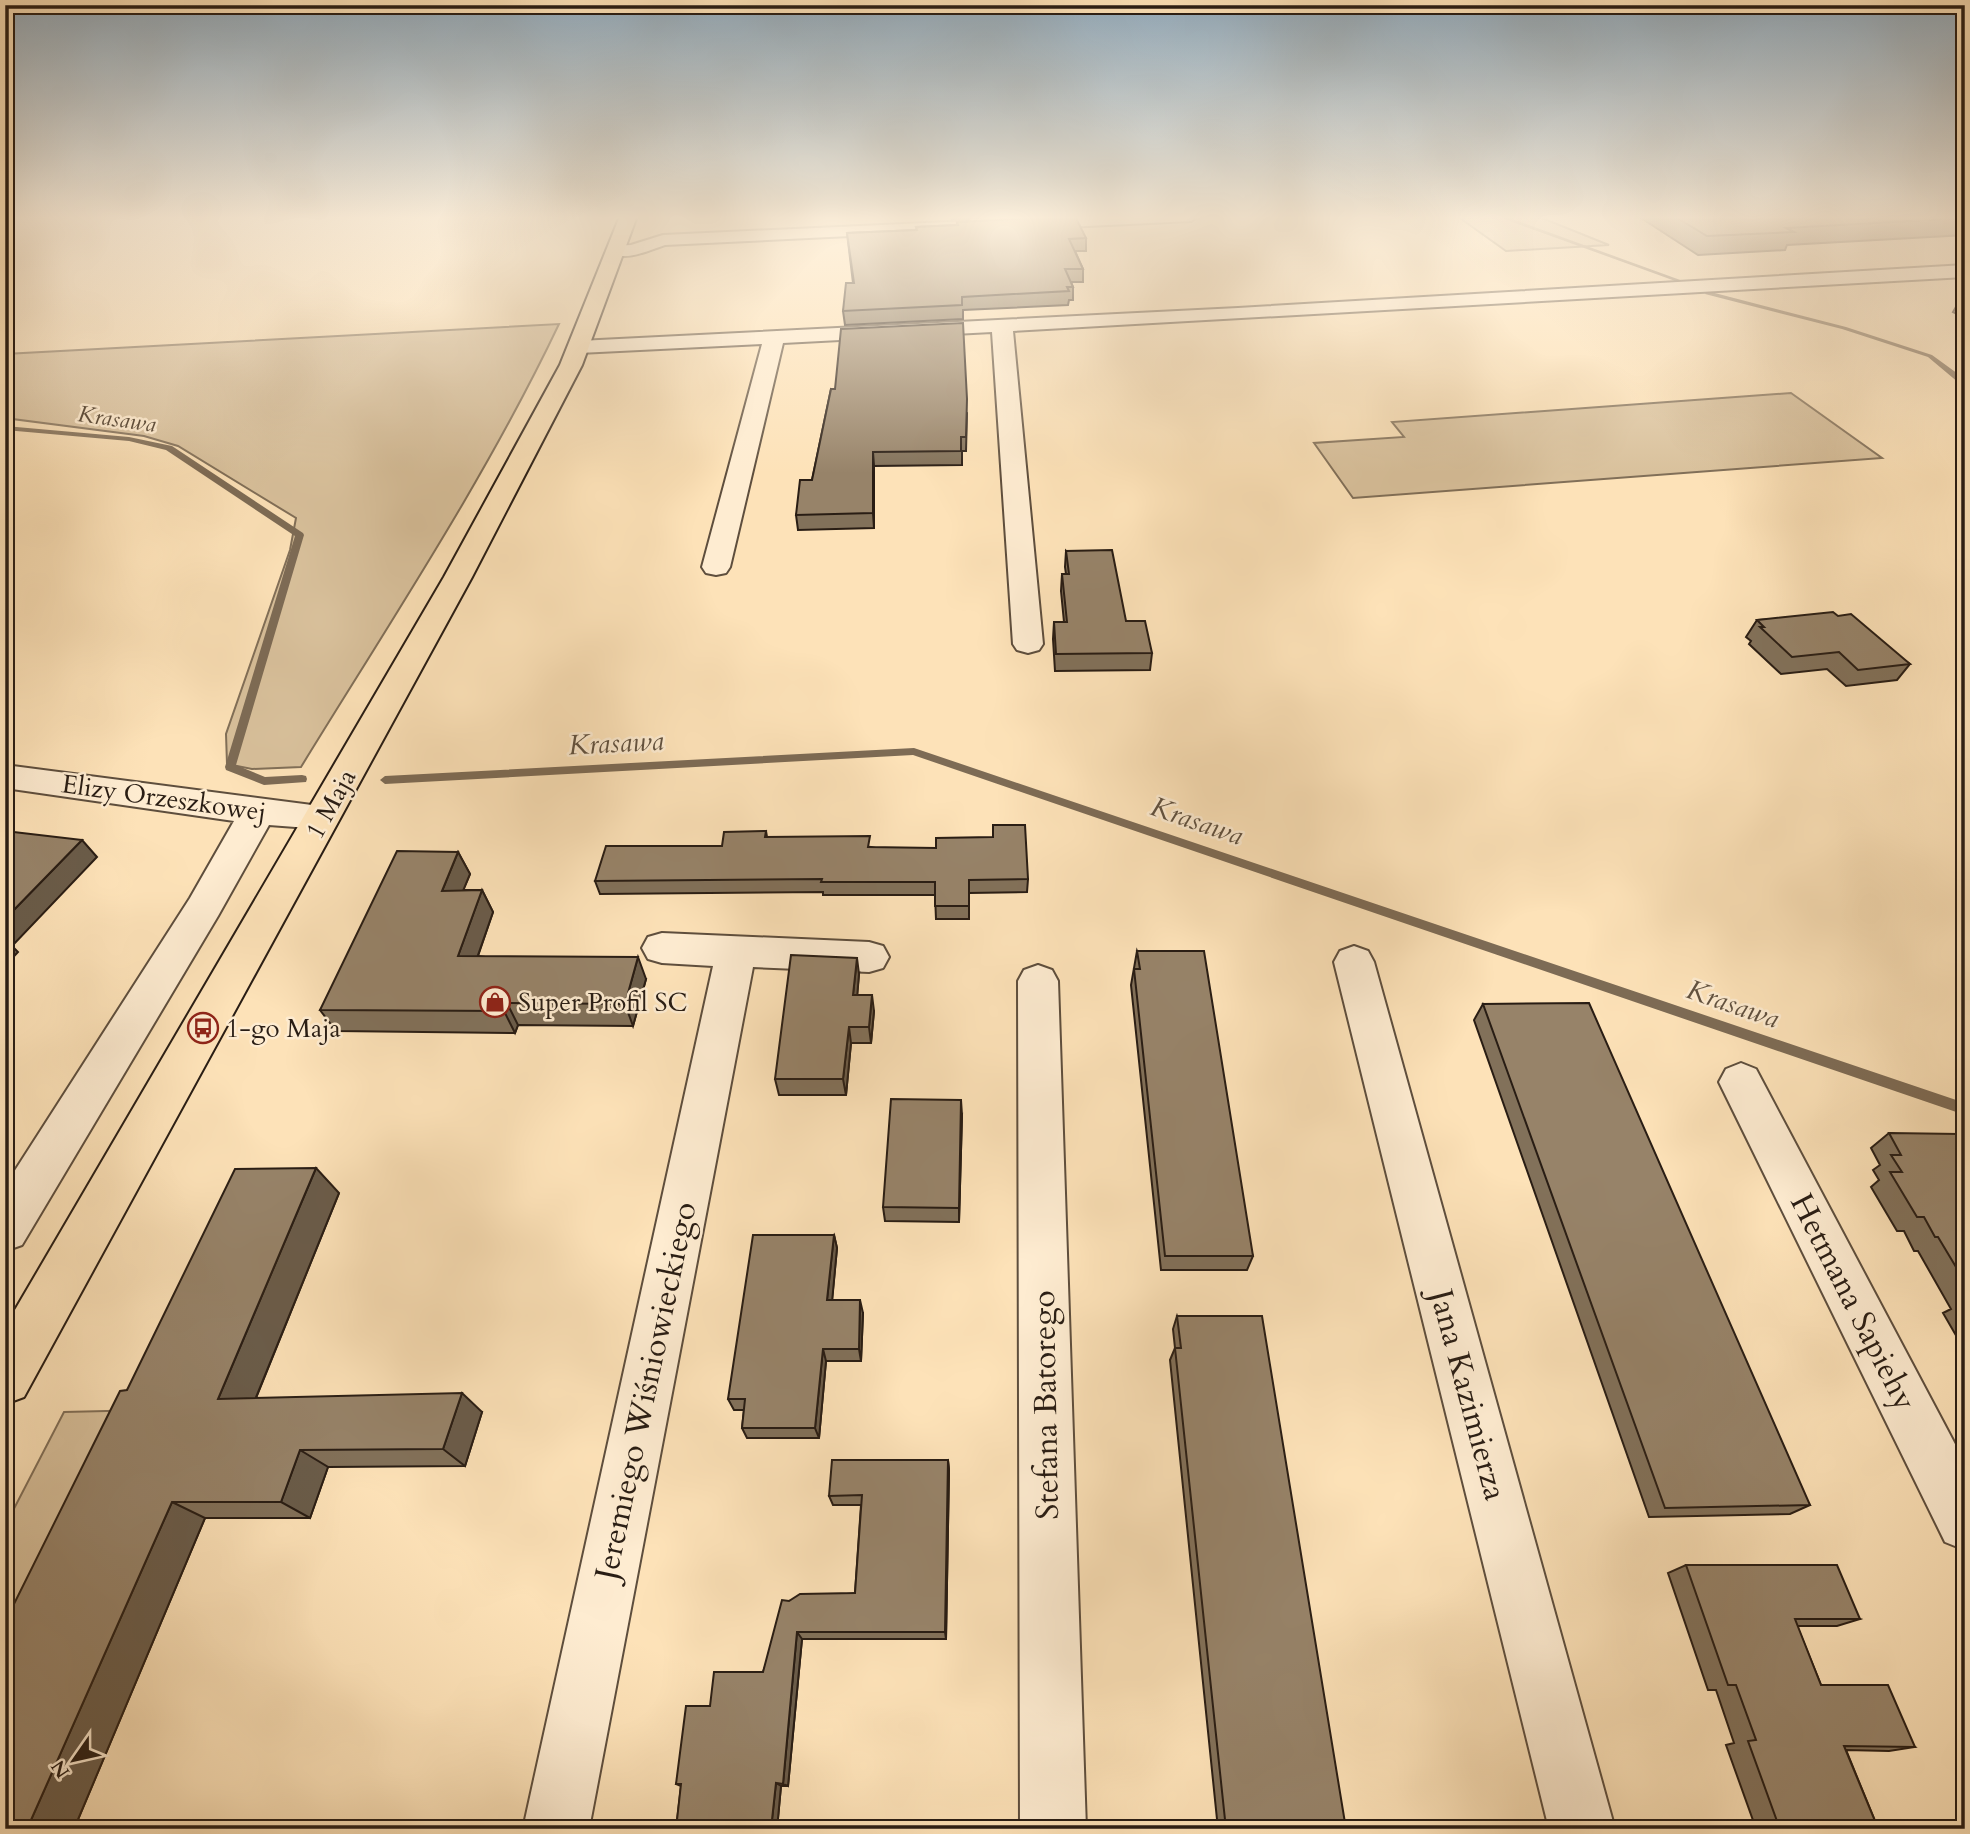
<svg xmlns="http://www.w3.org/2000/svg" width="1970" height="1834" viewBox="0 0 1970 1834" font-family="Cardo,serif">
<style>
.green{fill:#d9c19c;stroke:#816f58;stroke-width:2}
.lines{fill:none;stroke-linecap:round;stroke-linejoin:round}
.stream{fill:#7d6b55;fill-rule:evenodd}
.minor-casing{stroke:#5e4e3d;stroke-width:4}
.major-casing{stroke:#291d14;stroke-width:4}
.minor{fill:#feecd1;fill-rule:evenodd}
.major{fill:#fde2b8;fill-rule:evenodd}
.wall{fill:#82715a;stroke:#291d14;stroke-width:2}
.shaded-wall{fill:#6a5c4a;stroke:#291d14;stroke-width:2}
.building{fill:#978369;stroke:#291d14;stroke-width:2}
.labels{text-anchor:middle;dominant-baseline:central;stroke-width:5;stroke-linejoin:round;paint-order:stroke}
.far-water-label{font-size:23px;font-style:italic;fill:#61513f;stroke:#feecd1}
.street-label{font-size:26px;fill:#291d14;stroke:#feecd1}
.poi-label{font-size:26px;fill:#291d14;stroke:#feecd1;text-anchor:start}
.water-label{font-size:28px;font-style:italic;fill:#61513f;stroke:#feecd1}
.near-street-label{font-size:32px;fill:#291d14;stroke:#feecd1}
</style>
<rect width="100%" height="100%" fill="#fde2b8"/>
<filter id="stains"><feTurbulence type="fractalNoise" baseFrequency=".00286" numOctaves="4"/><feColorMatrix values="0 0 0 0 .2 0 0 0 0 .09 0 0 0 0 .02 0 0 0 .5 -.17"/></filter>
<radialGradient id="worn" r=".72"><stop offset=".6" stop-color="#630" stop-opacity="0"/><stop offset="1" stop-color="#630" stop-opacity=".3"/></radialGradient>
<path class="green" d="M 1457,216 L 1537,216 L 1609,245 L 1506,251 Z
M 559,324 C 486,478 390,622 301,767 L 252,769 L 227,764 L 226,734 L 290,550 L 296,518 L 178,446 L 144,436 L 5,418 L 5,354 Z
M 1791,393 L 1882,458 L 1353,498 L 1314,443 L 1404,437 L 1392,422 Z
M 148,1410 L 5,1710 L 5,1526 L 64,1412 Z"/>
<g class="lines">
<path class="stream" d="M 1496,216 L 1504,216 L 1683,281 L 1678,282 Z
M 1707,291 L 1846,327 L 1932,355 L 1965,379 L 1965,382 L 1959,383 L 1928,357 L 1842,329 L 1705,294 Z
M 5,426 L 129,437 L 172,446 L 303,533 L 304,535 L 236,765 L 265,777 L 302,775 L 306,776 L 307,779 L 306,782 L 264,785 L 226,770 L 225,767 L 295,536 L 166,450 L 129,441 L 5,430 Z
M 914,748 L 1965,1103 L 1965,1115 L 913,755 L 385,784 L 380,780 L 385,776 Z"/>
<g class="minor-casing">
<path id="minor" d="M 1074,216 L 1199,216 L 1191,221 L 1025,229 L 1016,224 L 1025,219 Z
M 968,221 L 977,226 L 974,230 L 665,245 C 649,250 622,264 609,250 L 612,246 L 631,245 L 663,235 Z
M 1965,265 L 1965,277 L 1013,331 L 1043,644 L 1039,650 L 1028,653 L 1017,650 L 1013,644 L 992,332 L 783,343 L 730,567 L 726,573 L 716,575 L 706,573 L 702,567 L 762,344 L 579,353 L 568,347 L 579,341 L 1238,308 Z
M 5,765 L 335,808 L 340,817 L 335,826 L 322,829 L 269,825 L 218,916 L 22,1245 L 5,1251 L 5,1186 L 190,898 L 234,821 L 5,788 Z
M 662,933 L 869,942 L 883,946 L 889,957 L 883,968 L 869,972 L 753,967 L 589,1829 L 523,1829 L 713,966 L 662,963 L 648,959 L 642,948 L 648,937 Z
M 1354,946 L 1368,951 L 1374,962 L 1615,1829 L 1549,1829 L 1334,962 L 1340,951 Z
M 1038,965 L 1052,970 L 1058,981 L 1086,1829 L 1020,1829 L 1018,981 L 1024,970 Z
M 1741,1063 L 1756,1069 L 1965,1463 L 1965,1550 L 1945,1542 L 1719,1082 L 1726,1069 Z"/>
</g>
<g class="major-casing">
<path id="major" d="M 620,216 L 637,216 L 582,365 L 472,577 L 24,1397 L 5,1404 L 5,1327 L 444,577 L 560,365 Z"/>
</g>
<use href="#minor" class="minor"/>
<use href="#major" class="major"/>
</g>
<path class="wall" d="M 951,216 L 1002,216 L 952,219 Z
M 1638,216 L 1965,216 L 1965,235 L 1787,245 L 1785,250 L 1698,255 Z
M 957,222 L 1086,238 L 1086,251 L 1075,251 L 1083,269 L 1083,282 L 1071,282 L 1073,287 L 1073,300 L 1069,300 L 1068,305 L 963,310 L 963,319 L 845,325 L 843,311 L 853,283 L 847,233 L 917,230 L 916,227 L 957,225 Z
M 1960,300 L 1965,300 L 1965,318 L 1953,312 Z
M 831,389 L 967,413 L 966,451 L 962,451 L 962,465 L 874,466 L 874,528 L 798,530 L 796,515 L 812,480 Z
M 1066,551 L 1152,653 L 1150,670 L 1055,671 L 1053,639 L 1054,622 L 1064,622 L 1061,591 L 1062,574 L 1066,574 L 1065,567 Z
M 1838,616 L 1910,664 L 1897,680 L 1846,686 L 1827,669 L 1781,674 L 1749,644 L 1751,641 L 1746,637 L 1757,620 Z
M 766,831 L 767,837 L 871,847 L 1028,879 L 1027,892 L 969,893 L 969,919 L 936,919 L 935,895 L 823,895 L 823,892 L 600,894 L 595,881 L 722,846 Z
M 458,852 L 470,874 L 463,890 L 482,890 L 493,912 L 478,956 L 646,979 L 633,1026 L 518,1025 L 515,1033 L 336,1031 L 320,1010 Z
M 1137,951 L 1253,1256 L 1247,1270 L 1161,1270 L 1131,985 Z
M 859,974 L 857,995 L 874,1011 L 871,1043 L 851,1043 L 846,1095 L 779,1095 L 775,1079 Z
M 1483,1004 L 1810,1505 L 1790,1514 L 1649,1517 L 1474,1020 Z
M 962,1115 L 959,1222 L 885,1221 L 883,1207 Z
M 1889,1133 L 1965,1144 L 1965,1351 L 1943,1313 L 1951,1309 L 1918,1251 L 1914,1251 L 1904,1231 L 1897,1231 L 1871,1187 L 1879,1180 L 1873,1170 L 1880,1165 L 1871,1148 Z
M 339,1193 L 256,1398 L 482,1412 L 465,1466 L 328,1467 L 310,1518 L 205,1518 L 74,1829 L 127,1390 Z
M 834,1235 L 837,1248 L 832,1300 L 863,1313 L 861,1361 L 826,1361 L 819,1438 L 747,1438 L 742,1428 L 744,1410 L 734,1410 L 728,1399 Z
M 1177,1316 L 1346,1829 L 1218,1829 L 1170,1360 L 1175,1348 L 1173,1329 Z
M 948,1460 L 949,1470 L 946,1639 L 802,1639 L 788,1786 L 781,1786 L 777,1829 L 676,1829 L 681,1786 L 676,1784 L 710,1706 L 763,1672 L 789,1601 L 855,1593 L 861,1505 L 833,1505 L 829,1496 Z
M 1686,1565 L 1860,1619 L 1837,1626 L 1797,1626 L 1821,1685 L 1915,1747 L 1889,1751 L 1846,1750 L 1875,1821 L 1951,1829 L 1764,1829 L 1762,1823 L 1754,1823 L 1726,1745 L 1734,1743 L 1716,1690 L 1708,1690 L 1668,1573 Z"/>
<path class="shaded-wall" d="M 873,452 L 874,466 L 874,528 L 873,513 Z
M 82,840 L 97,857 L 12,946 L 18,952 L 5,966 L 5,919 Z
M 458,852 L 470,874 L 454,913 L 442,891 Z
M 482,890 L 493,912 L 470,978 L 458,956 Z
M 638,957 L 646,979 L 633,1026 L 625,1004 Z
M 857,958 L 859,974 L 856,1011 L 853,995 Z
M 872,995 L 874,1011 L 871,1043 L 869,1027 Z
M 507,1003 L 518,1025 L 515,1033 L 504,1011 Z
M 849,1027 L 851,1043 L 846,1095 L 843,1079 Z
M 961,1100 L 962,1115 L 959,1222 L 959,1208 Z
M 316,1168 L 339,1193 L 248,1417 L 218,1399 Z
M 834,1235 L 837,1248 L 831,1313 L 827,1300 Z
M 860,1300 L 863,1313 L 861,1361 L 859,1349 Z
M 823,1349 L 826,1361 L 819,1438 L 815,1428 Z
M 462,1393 L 482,1412 L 465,1466 L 443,1449 Z
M 300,1450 L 328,1467 L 310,1518 L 281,1502 Z
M 948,1460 L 949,1470 L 946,1639 L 945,1632 Z
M 172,1502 L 205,1518 L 74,1829 L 27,1829 Z
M 797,1632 L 802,1639 L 788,1786 L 783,1784 Z
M 776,1783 L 781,1786 L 777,1829 L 771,1829 Z"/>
<path class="building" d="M 1075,216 L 1086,238 L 1069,239 L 1083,269 L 1065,269 L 1073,287 L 1067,287 L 1069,291 L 962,297 L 962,305 L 843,311 L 846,283 L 854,283 L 847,233 L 917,230 L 916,227 L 958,225 L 957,222 Z
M 1674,216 L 1965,216 L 1965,218 L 1786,228 L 1794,232 L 1707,236 Z
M 963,323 L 967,399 L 966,437 L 961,437 L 961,451 L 873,452 L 873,513 L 796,515 L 800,480 L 812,480 L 831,389 L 835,389 L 841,329 Z
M 1112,550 L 1126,621 L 1145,621 L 1152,653 L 1056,654 L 1054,622 L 1067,622 L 1062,574 L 1069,574 L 1066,551 Z
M 1833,612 L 1838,616 L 1851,614 L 1910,664 L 1858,670 L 1839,652 L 1792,657 L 1760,627 L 1764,627 L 1757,620 Z
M 993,825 L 1025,825 L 1028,879 L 969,880 L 969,906 L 935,906 L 935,882 L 821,882 L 822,879 L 595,881 L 606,846 L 722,846 L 724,832 L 766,831 L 765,837 L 870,836 L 868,847 L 936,848 L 936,838 L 993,837 Z
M 5,831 L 82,840 L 5,919 Z
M 397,851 L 458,852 L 442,891 L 482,890 L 458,956 L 638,957 L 625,1004 L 507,1003 L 504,1011 L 320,1010 Z
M 1137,951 L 1204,951 L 1253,1256 L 1165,1256 L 1134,969 L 1140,969 Z
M 791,955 L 857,958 L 853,995 L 872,995 L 869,1027 L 849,1027 L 843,1079 L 775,1079 Z
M 1589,1003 L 1810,1505 L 1665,1508 L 1483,1004 Z
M 891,1099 L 961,1100 L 959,1208 L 883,1207 Z
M 1889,1133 L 1959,1134 L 1965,1144 L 1965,1282 L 1938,1237 L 1935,1237 L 1924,1217 L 1917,1217 L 1890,1172 L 1902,1172 L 1891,1155 L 1901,1155 Z
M 316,1168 L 218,1399 L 462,1393 L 443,1449 L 300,1450 L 281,1502 L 172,1502 L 27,1829 L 5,1829 L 5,1622 L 120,1391 L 127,1390 L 235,1169 Z
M 753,1235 L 834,1235 L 827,1300 L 860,1300 L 859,1349 L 823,1349 L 815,1428 L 742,1428 L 745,1399 L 728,1399 Z
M 1177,1316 L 1262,1316 L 1346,1829 L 1226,1829 L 1175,1348 L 1181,1348 Z
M 832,1460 L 948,1460 L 945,1632 L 797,1632 L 783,1784 L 776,1783 L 771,1829 L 676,1829 L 681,1784 L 676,1784 L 686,1706 L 710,1706 L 714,1672 L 763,1672 L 782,1600 L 789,1601 L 800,1594 L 855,1593 L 862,1495 L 829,1496 Z
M 1686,1565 L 1837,1565 L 1860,1619 L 1795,1619 L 1821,1685 L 1888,1685 L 1915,1747 L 1844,1746 L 1875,1821 L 1947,1821 L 1951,1829 L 1788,1829 L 1786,1822 L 1777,1821 L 1748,1741 L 1756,1740 L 1736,1685 L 1728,1685 Z"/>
<linearGradient id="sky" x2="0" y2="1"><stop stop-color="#93acbe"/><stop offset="0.46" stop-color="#fef2df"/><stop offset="1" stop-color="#fef2df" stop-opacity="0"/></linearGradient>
<rect width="1970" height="473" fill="url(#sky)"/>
<defs>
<g id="shop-ring" transform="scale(1.575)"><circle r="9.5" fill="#feecd1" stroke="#8f2418" stroke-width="1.5"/><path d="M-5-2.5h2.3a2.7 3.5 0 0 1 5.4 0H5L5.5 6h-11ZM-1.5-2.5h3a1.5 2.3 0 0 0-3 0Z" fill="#8f2418"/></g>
<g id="bus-ring" transform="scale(1.575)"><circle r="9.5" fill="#feecd1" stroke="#8f2418" stroke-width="1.5"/><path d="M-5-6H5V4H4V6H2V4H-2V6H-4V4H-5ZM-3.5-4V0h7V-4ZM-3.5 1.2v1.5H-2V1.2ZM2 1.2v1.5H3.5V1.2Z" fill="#8f2418"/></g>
</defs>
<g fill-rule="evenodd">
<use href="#shop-ring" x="495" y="1002"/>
<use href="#bus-ring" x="203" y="1028"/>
</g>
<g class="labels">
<g class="far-water-label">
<text transform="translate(117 419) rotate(8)">Krasawa</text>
</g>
<g class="street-label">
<text transform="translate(164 798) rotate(8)">Elizy Orzeszkowej</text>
<text transform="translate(331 804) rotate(-61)">1 Maja</text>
</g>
<g class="poi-label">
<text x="518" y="1002">Super Profil SC</text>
<text x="226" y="1028">1-go Maja</text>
</g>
<g class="water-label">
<text transform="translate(616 743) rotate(-3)">Krasawa</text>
<text transform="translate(1197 821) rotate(19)">Krasawa</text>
<text transform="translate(1733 1004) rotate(19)">Krasawa</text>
</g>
<g class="near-street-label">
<text transform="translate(1853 1302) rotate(63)">Hetmana Sapiehy</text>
<text transform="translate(646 1391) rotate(-78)">Jeremiego Wiśniowieckiego</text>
<text transform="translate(1468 1395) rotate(75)">Jana Kazimierza</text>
<text transform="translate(1046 1405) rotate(-91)">Stefana Batorego</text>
</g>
</g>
<rect width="1970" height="1834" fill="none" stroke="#fde2b8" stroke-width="28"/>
<rect x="7" y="7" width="1956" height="1820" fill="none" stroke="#291d14" stroke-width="3.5"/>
<rect x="14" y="14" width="1942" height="1806" fill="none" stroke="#291d14" stroke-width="2"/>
<g transform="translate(74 1760) rotate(236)" stroke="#feecd1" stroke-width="5" paint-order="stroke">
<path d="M0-5L12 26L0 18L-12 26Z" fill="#291d14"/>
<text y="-10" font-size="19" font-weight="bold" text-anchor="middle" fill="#291d14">N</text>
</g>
<rect width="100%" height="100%" filter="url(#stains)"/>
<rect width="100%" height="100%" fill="url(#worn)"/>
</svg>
